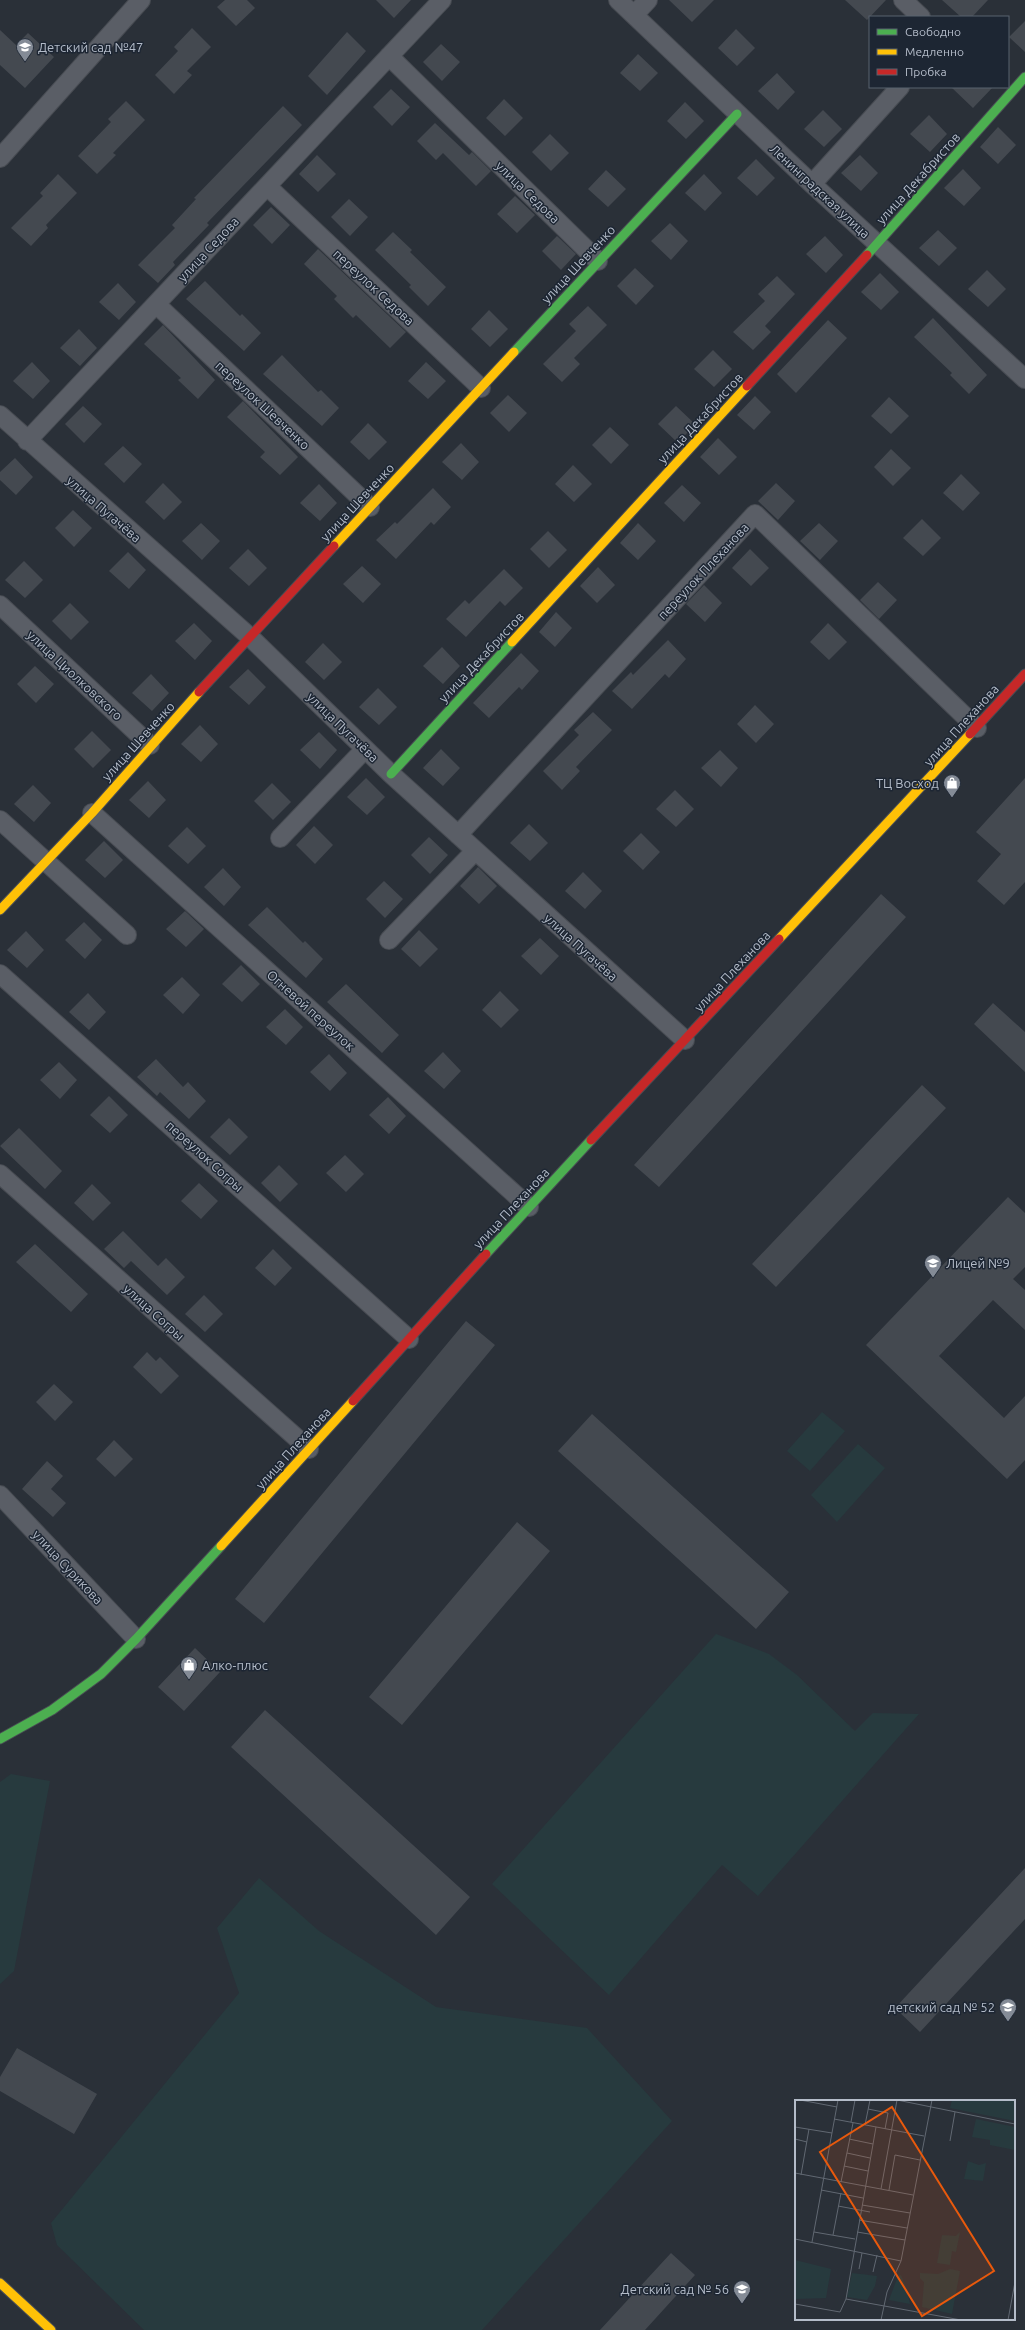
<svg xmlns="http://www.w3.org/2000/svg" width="1025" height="2330" font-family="Ubuntu,sans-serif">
<rect width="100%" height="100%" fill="#2a3038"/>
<path fill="#273a3e" d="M822 1412 845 1431 810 1471 787 1451Z
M858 1444 885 1468 837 1522 811 1495Z
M716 1634 769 1654 797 1675 855 1731 873 1713 919 1714 758 1896 722 1865 609 1995 492 1884Z
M11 1774 50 1781 14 1971 0 1984V1782Z
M259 1878 319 1931 436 2007 587 2028 672 2121 482 2330H144L57 2245 51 2223 239 1993 217 1928Z"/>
<path fill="#444950" d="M225 0H247L255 8 236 26 217 7Z
M376 0H411L394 18Z
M669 0H714L692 22Z
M845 0H886L867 20Z
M942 0H988L972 17H961Z
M1025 21V52L1009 37Z
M192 28 211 47 187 71 192 75 174 94 155 75 178 51 174 47Z
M736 29 755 48 737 66 718 48Z
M0 30 16 45 28 33 54 57 25 88 0 65Z
M347 32 366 51 327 95 308 76Z
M441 44 460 62 442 81 423 62Z
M638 54 658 73 640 91 620 73Z
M777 73 795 92 778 110 758 91Z
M951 87H993L973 108Z
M391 89 410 107 392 126 373 107Z
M504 99 523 118 505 136 486 118Z
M126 101 145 120 113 153 116 155 97 174 78 156 111 122 108 119Z
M685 102 704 121 686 139 667 121Z
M283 106 302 125 207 223 209 225 173 262 175 265 158 283 138 265 175 228 172 225 196 199 194 198Z
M823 110 842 129 824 147 804 129Z
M929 115 947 134 930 152 910 134Z
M435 123 469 155 472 152 491 171 476 186 443 153 436 160 417 141Z
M998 127 1016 145 998 164 980 147Z
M550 134 569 153 551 171 532 152Z
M317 155 336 174 318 192 299 174Z
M860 155 878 173 861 191 841 173Z
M756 159 775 178 757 196 737 178Z
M963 169 981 188 964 206 944 188Z
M606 170 626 189 608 207 588 189Z
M58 174 77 193 46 225 48 228 31 246 11 228 43 196 40 193Z
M704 174 722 193 705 211 685 193Z
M515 196 535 215 517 233 497 214Z
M349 199 368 217 350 236 331 217Z
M271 207 290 225 272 244 253 225Z
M670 223 688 241 671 260 651 241Z
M938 230 957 248 939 266 919 248Z
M393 232 412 250 410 252 446 287 428 306 409 287 411 285 375 250Z
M557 236 576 254 561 270 542 251Z
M825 236 843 255 826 273 806 254Z
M318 249 406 332 390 348 356 315 353 318 334 299 337 296 304 264Z
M635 268 654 286 636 305 617 286Z
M987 270 1006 289 988 307 968 289Z
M880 273 899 292 881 310 861 292Z
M777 276 795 294 765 326 771 332 753 350 733 332 765 301 758 294Z
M205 281 240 316 242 314 261 333 244 351 186 299Z
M118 283 136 302 119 320 99 302Z
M588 306 607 325 574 358 580 364 562 382 543 364 576 331 569 324Z
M489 310 508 329 490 347 471 329Z
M933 318 987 375 969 394 950 375 952 373 914 337Z
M828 320 847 338 796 393 777 374Z
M163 325 215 380 198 399 178 380 181 378 144 344Z
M79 329 97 348 80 366 60 348Z
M713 350 732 369 714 387 694 369Z
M282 355 318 392 321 390 339 408 322 426 263 374Z
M32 362 50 381 33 399 13 381Z
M426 362 446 381 428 399 408 381Z
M508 395 527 413 509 432 490 413Z
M755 396 771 412 754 430 737 415Z
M889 397 909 416 891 434 871 416Z
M243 401 298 457 280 475 260 457 265 452 227 417Z
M83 406 102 424 84 443 65 424Z
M676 406 695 424 678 443 658 424Z
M368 423 387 442 369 460 350 442Z
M610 427 629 445 611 464 592 445Z
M718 438 737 457 719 475 700 457Z
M461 443 479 462 462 480 442 462Z
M123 446 142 464 124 483 104 464Z
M891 449 911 468 893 486 874 467Z
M15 458 33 477 16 495 0 480V472Z
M573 465 592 484 574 502 555 484Z
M961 474 980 493 963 511 943 493Z
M163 483 182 502 164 520 145 502Z
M776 483 795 501 778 520 758 501Z
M319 484 337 503 320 521 300 503Z
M682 485 701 503 684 522 664 503Z
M433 488 451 507 434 525 431 522 396 559 376 540 395 522 397 524Z
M73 510 92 528 74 547 55 528Z
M922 519 941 538 923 556 903 538Z
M201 523 220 541 202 560 182 541Z
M638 523 656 541 638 560 620 543Z
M819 523 838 541 820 560 800 541Z
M548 531 567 550 549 568 530 549Z
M248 549 267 568 249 586 229 568Z
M750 549 769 568 751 586 732 568Z
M128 552 146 570 129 589 109 571Z
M24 561 43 580 25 598 5 580Z
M362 566 381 584 363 603 343 584Z
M598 567 615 585 597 603 580 586Z
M504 569 523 588 505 606 500 601 466 637 446 619 465 600 469 604Z
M878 582 897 600 879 619 860 600Z
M704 585 722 603 705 622 686 604Z
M70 603 89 622 71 640 52 621Z
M556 612 572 628 555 647 539 632Z
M194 623 212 641 195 660 175 641Z
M828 623 847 642 829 660 810 642Z
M668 640 686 659 669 678 665 674 632 709 612 691 631 672 633 675Z
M323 643 342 662 324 680 305 662Z
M442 647 460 666 443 684 423 666Z
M521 653 539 671 522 690 519 687 489 718 473 703Z
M35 666 54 684 36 703 17 684Z
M248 669 266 687 249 705 229 687Z
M151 674 169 693 152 711 132 693Z
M378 688 397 707 379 725 359 707Z
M755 705 774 724 756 743 737 724Z
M593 712 612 730 576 767 580 771 562 790 543 771 579 735 574 730Z
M200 725 218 744 201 762 181 744Z
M92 731 111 750 93 768 74 749Z
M319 732 337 750 320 769 300 750Z
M441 749 460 768 443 786 423 768Z
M720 750 738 768 721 787 701 768Z
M366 778 385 797 367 815 347 797Z
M1025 778V882L1004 905 977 881 1001 854 976 832Z
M148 781 166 800 149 818 129 800Z
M272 783 291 802 273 820 254 801Z
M33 785 51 803 34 822 14 804Z
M675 790 694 809 676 827 656 809Z
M529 824 548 843 530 861 510 843Z
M314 826 333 845 315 864 296 845Z
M187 827 206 846 188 864 168 846Z
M641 833 660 852 643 870 623 851Z
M429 837 448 855 430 874 411 855Z
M104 841 123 860 105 878 85 860Z
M478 867 497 886 479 904 460 886Z
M223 868 241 887 224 906 204 887Z
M583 872 602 891 585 909 565 891Z
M384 881 403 899 385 918 366 899Z
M881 894 906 917 659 1187 634 1165Z
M267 907 303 943 305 941 323 959 306 978 248 925Z
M185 911 204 929 186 947 166 929Z
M84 922 102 940 85 959 65 940Z
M419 930 438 949 420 967 401 949Z
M26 931 44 950 27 968 7 950Z
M540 938 559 956 541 975 521 956Z
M241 965 260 984 242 1002 222 984Z
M182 977 200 995 183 1014 163 995Z
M346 984 399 1035 382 1053 327 1002Z
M500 991 519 1010 501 1028 482 1010Z
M88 993 106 1012 89 1030 69 1012Z
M993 1003 1025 1032V1072L974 1024Z
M285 1009 303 1027 286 1045 266 1027Z
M443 1052 461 1071 444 1089 424 1071Z
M329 1054 347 1073 330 1091 310 1072Z
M156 1059 183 1087 188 1082 206 1101 189 1119 160 1092 157 1096 137 1077Z
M59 1062 77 1080 60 1099 40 1080Z
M922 1085 946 1108 776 1287 752 1264Z
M109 1096 128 1115 110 1133 90 1115Z
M388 1097 406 1116 389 1134 369 1115Z
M229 1118 248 1137 230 1155 210 1137Z
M19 1128 62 1171 45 1189 0 1146Z
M345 1155 364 1174 346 1192 326 1173Z
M279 1165 298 1184 280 1202 261 1183Z
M199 1183 218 1201 201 1219 181 1201Z
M92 1184 111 1203 93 1221 74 1203Z
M1008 1197 1025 1213V1267L1013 1279 1025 1290V1330L993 1300 939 1356 1004 1418 1025 1396V1460L1007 1479 866 1345Z
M123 1231 158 1266 166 1258 185 1277 167 1295 131 1261 124 1268 104 1249Z
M35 1244 88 1294 71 1312 16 1262Z
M273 1249 292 1268 275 1286 255 1268Z
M204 1295 223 1314 205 1332 185 1314Z
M466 1321 495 1345 264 1623 235 1599Z
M147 1352 156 1361 160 1357 179 1376 161 1394 133 1367Z
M54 1384 73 1402 55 1421 36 1402Z
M592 1414 789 1592 756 1629 558 1451Z
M114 1440 133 1459 115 1477 96 1459Z
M47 1461 63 1476 51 1489 66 1503 53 1517 22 1489Z
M517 1522 550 1551 402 1725 369 1697Z
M195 1648 220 1672 184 1711 158 1687Z
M265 1710 470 1897 436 1935 231 1747Z
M1025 1868V1919L920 2032 895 2008Z
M17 2048 97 2094 74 2134 0 2091V2077Z
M671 2253 695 2275 645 2330H600Z"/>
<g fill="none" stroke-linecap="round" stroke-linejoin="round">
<g stroke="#484c53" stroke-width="20">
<path id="street" d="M618 0 812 184 1025 379
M903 0 921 17
M634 15 648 0
M389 56 598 261
M0 158 141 0
M812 184 900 87
M267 186 481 388
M156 304 370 507
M0 415 250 637 391 774 685 1040
M27 441 442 0
M0 605 150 745
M92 813 529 1207
M0 820 127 935
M458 835 755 514 977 728
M280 838 365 749
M389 940 475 851
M0 974 409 1339
M0 1174 309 1449
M0 1495 136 1639"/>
</g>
<g stroke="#484c53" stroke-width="11">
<path id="fast" d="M867 255 1025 77
M514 352 737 114
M391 774 512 642
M486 1254 591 1140
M0 1739 52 1710 101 1674 136 1639 221 1546"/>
</g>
<g stroke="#484c53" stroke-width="11">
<path id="slow" d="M334 546 514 352
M512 642 747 386
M0 910 92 813 199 692
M779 939 970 734
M221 1546 353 1401
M0 2283 51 2330"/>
</g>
<g stroke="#484c53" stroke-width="11">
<path id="jam" d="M747 386 867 255
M199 692 334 546
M970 734 1025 674
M591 1140 779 939
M353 1401 486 1254"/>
</g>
<use href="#street" stroke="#5a5e66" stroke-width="18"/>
<use href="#fast" stroke="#4caf50" stroke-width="9"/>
<use href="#slow" stroke="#ffc107" stroke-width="9"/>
<use href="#jam" stroke="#c62828" stroke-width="9"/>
</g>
<defs>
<g id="school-pin" transform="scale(0.9)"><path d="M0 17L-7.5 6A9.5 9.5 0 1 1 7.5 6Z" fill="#848b96" stroke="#1d2633"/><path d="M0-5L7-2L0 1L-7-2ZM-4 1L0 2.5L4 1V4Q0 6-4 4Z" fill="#fff"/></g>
<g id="shop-pin" transform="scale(0.9)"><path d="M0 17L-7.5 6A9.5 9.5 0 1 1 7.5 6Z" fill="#848b96" stroke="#1d2633"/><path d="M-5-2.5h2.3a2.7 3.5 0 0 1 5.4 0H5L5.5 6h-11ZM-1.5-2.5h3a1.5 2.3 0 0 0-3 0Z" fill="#fff"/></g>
</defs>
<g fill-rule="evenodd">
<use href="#school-pin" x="25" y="47"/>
<use href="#shop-pin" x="952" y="783"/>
<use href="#school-pin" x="933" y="1263"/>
<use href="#shop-pin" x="189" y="1665"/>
<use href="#school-pin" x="1008" y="2007"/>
<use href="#school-pin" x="742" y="2289"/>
</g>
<g text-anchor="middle" stroke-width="3" stroke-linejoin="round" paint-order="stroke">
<g font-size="13" fill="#b4bcc9" stroke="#1d2633" text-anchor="start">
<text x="38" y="52">Детский сад №47</text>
<text x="939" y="788" text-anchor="end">ТЦ Восход</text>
<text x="946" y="1268">Лицей №9</text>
<text x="202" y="1670">Алко-плюс</text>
<text x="995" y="2012" text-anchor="end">детский сад № 52</text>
<text x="729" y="2294" text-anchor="end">Детский сад № 56</text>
</g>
<g font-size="13" fill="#b4bcc9" stroke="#1d2633">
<text transform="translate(918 178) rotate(-48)" y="5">улица Декабристов</text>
<text transform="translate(820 191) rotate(43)" y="5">Ленинградская улица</text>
<text transform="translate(528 192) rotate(44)" y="5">улица Седова</text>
<text transform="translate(208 249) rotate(-47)" y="5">улица Седова</text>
<text transform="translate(578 264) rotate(-47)" y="5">улица Шевченко</text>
<text transform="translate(374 287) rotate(43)" y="5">переулок Седова</text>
<text transform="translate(263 405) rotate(43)" y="5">переулок Шевченко</text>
<text transform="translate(700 418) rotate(-47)" y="5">улица Декабристов</text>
<text transform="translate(357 502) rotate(-47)" y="5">улица Шевченко</text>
<text transform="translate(104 509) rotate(41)" y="5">улица Пугачёва</text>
<text transform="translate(703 571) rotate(-47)" y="5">переулок Плеханова</text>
<text transform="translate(481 657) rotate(-47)" y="5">улица Декабристов</text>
<text transform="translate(75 675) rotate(43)" y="5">улица Циолковского</text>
<text transform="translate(961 725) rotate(-48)" y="5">улица Плеханова</text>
<text transform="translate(343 727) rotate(44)" y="5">улица Пугачёва</text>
<text transform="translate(138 741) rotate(-48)" y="5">улица Шевченко</text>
<text transform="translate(581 947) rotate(42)" y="5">улица Пугачёва</text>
<text transform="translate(732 971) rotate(-47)" y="5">улица Плеханова</text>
<text transform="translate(311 1010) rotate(42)" y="5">Огневой переулок</text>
<text transform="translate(205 1156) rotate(42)" y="5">переулок Согры</text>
<text transform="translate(511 1208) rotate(-47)" y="5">улица Плеханова</text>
<text transform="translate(154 1312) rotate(42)" y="5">улица Согры</text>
<text transform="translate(293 1448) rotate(-48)" y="5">улица Плеханова</text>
<text transform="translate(68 1567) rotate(47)" y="5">улица Сурикова</text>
</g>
</g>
<g transform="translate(795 2100)">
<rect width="220" height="220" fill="#2a3038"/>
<path d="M157 0H220V21L155 8ZM181 19 220 27V50L195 45V40L177 37ZM173 61 184 65 191 63 188 81 169 79ZM165 132 161 152 157 151 155 165 142 163 147 135 161 136ZM0 160 36 169 31 198 0 199ZM155 169 165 171 157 214 127 207 129 182 125 178V173L143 174ZM57 173 82 176 80 186 72 200 52 197ZM106 175 112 190 115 204 94 200 103 176Z" fill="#273a3e"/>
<path fill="none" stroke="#616872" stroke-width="1" d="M5 0 42 7M102 0 220 24M73 9 93 13 90 29M39 19 129 36M56 22 60 0M70 25 75 0M0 27 37 33M0 39 12 42M54 39 78 44M155 41 160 12M52 53 75 58M49 66 73 71M0 73 118 95M6 75 14 29M46 82 58 23M86 89 102 0M26 90 68 98M94 90 100 55 125 60M67 105 115 113M43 106 75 112M64 120 112 128M19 132 60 139M62 132 110 140M38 135 46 93M0 139 106 161M17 142 43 0M64 169 67 153M78 172 82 155M51 199 166 220M0 204 45 212 51 199 81 27M86 220 92 192 106 161 137 0M213 220 220 182"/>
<path fill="#e8590c" fill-opacity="0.15" stroke="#e8590c" stroke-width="2" d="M97 7 199 171 127 216 25 52Z"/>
<rect width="220" height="220" fill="none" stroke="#b4bcc9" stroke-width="2"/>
</g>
<rect x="869" y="16" width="140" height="72" fill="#1d2633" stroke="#59626f"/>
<rect x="877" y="29" width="20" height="6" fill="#4caf50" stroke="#59626f"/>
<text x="905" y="36" font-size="12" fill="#b4bcc9">Свободно</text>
<rect x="877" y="49" width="20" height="6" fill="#ffc107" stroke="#59626f"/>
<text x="905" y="56" font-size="12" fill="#b4bcc9">Медленно</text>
<rect x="877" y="69" width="20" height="6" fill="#c62828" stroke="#59626f"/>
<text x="905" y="76" font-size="12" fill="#b4bcc9">Пробка</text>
</svg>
